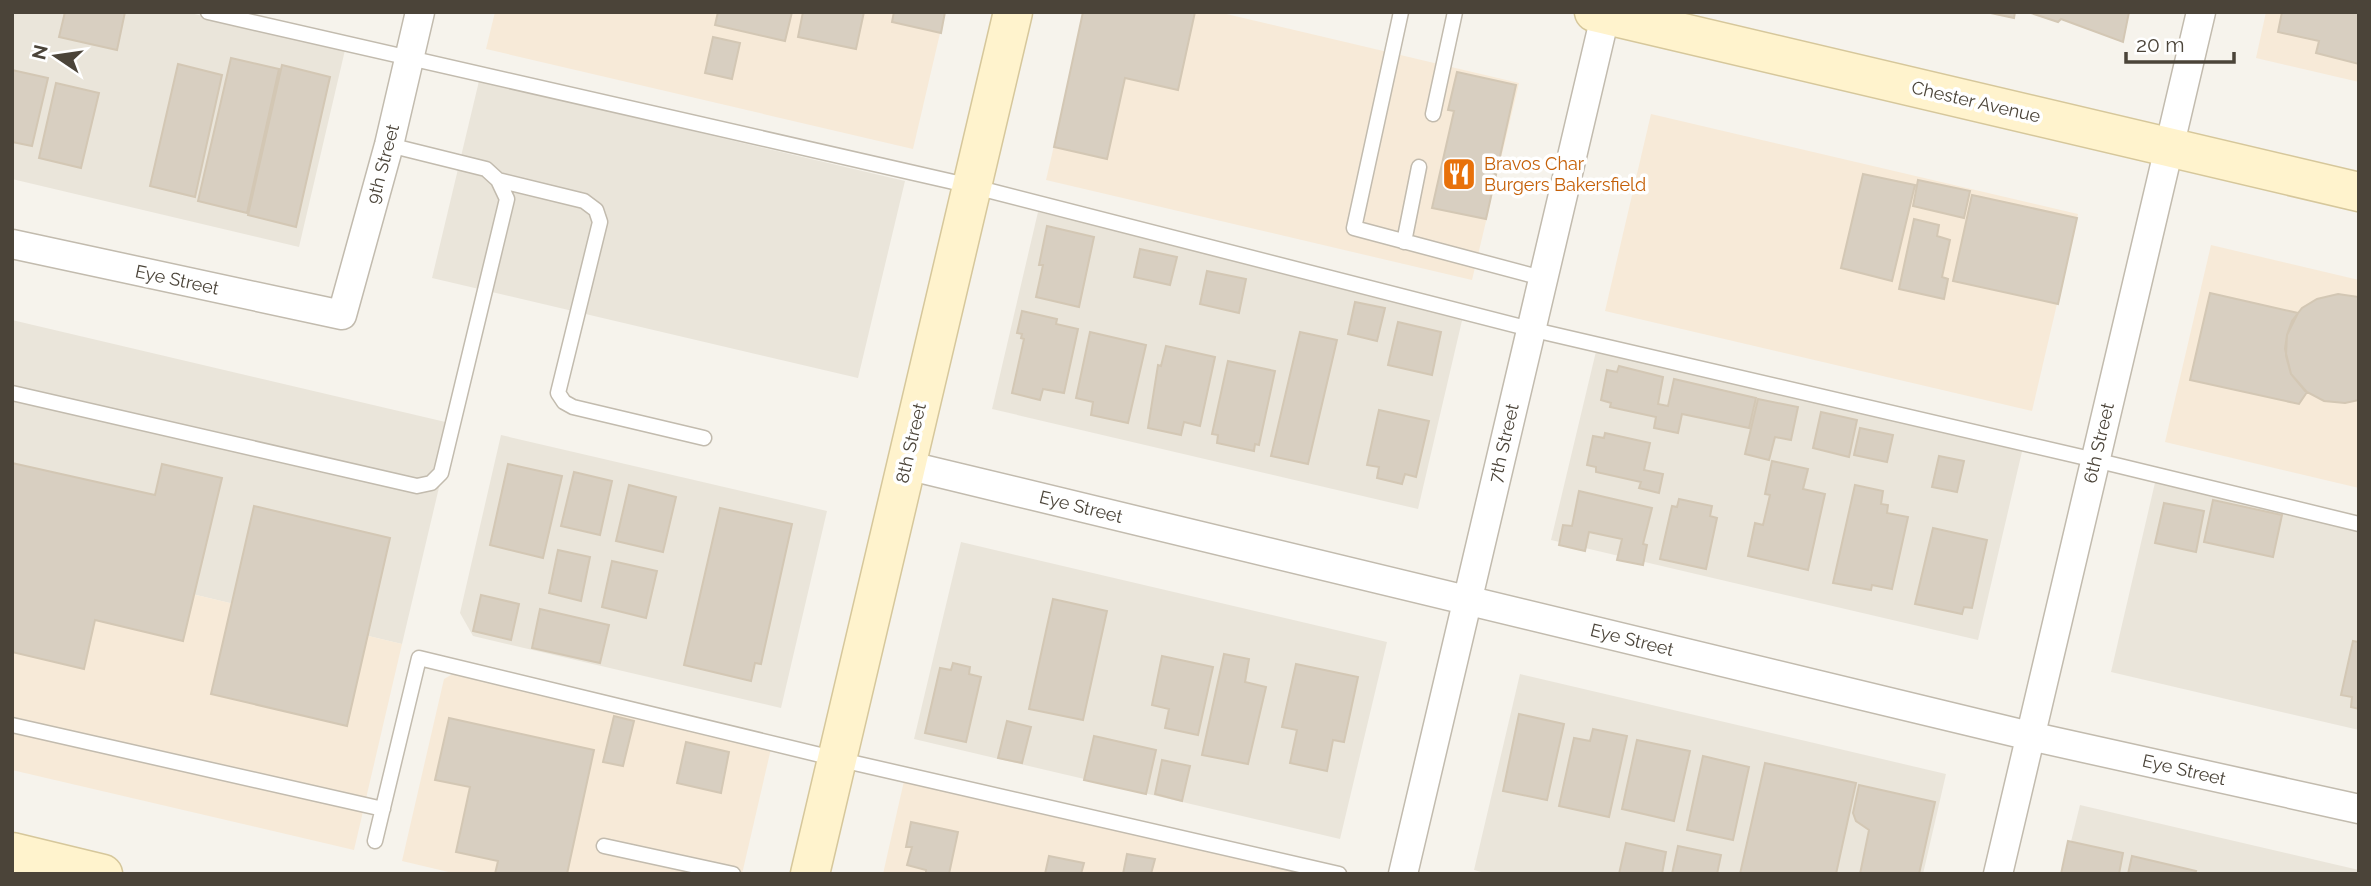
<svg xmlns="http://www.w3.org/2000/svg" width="2371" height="886" font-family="Raleway,sans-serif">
<rect width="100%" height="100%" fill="#f6f3ec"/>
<path fill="#eae5da" d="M12 12H186L345 50 299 247 12 179Z
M479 81 905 181 858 378 432 278Z
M1038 212 1464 312 1418 509 992 409Z
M12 320 454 424 402 644 12 551Z
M1598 343 2024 443 1978 640 1551 540Z
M501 435 827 511 781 708 473 636 460 613Z
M2157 474 2359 522V730L2111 672Z
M961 542 1387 642 1340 839 914 739Z
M1520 674 1946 774 1923 874H1489L1474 870Z
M2080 805 2359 870V874H2063Z"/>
<path fill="#f7ead8" d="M495 12H945L913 149 486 49Z
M1085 12H1218L1519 83 1472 280 1046 180Z
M2266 12H2359V82L2256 58Z
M1651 114 2078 214 2032 411 1605 311Z
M2211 245 2359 280V488L2165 442Z
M12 551 402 644 354 850 12 770Z
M463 668 773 740 742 874H457L402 861 444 679Z
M906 772 1332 874H883Z"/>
<path fill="#d8cfc1" stroke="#d3c7b4" stroke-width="2" d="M65 12H125L117 50 59 37Z
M718 12H792L785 41 715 25Z
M803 12H864L856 49 798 37Z
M894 12H945L941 33 892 22Z
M1083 12H1195L1178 90 1125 78 1107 159 1054 147Z
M1986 12H2015L2014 18Z
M2129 12 2123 42 2061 19 2058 22 2028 12Z
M2282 12H2359V64L2316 53 2319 41 2278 32Z
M713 37 740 43 732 79 705 73Z
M231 58 279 69 247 213 198 201Z
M178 64 222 75 195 197 150 186Z
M282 65 330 77 296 227 248 215Z
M12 70 48 78 32 146 12 142Z
M1457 72 1516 85 1486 219 1432 208 1454 111 1448 110Z
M56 83 99 93 81 168 39 158Z
M1863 174 1915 185 1892 281 1841 268Z
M1918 180 1970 191 1964 218 1913 206Z
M1972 195 2077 218 2058 304 1953 281Z
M1914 219 1939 225 1937 236 1950 240 1942 277 1948 279 1944 299 1899 289Z
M1047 226 1094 237 1079 307 1036 297 1043 265H1039Z
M1140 249 1177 257 1170 285 1134 277Z
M1207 271 1246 279 1239 313 1200 304Z
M2210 293 2298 313 2287 335 2285 349 2291 374 2307 392 2299 404 2190 380Z
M2338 294 2359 297V400L2345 403 2324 401 2305 391 2291 374 2286 356 2287 335 2292 321 2302 308 2317 299Z
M1355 302 1385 308 1377 341 1348 334Z
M1022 311 1057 319 1056 324 1078 329 1064 393 1043 389 1040 400 1012 393 1024 339 1021 338 1022 334 1017 333Z
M1398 322 1441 332 1432 375 1388 365Z
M1090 332 1146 345 1128 423 1091 415 1093 402 1076 398Z
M1300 332 1337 340 1308 464 1271 456Z
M1166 346 1215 357 1200 426 1184 422 1181 435 1148 428 1158 365 1161 366Z
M1228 361 1275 371 1259 445 1255 444 1254 451 1217 443 1218 435 1212 434Z
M1619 366 1663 377 1658 404 1668 406 1674 379 1756 398 1749 428 1682 414 1678 433 1654 428 1656 417 1610 407 1611 403 1601 400 1607 370 1617 372Z
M1758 399 1798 407 1791 440 1775 437 1769 460 1745 454Z
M1379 410 1429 421 1416 477 1405 474 1402 484 1377 478 1379 467 1367 465Z
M1821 412 1857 420 1849 457 1813 448Z
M1860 428 1893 435 1887 462 1854 455Z
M1605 433 1650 443 1644 470 1663 474 1659 493 1639 488 1641 482 1596 472V467L1587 465 1593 436 1604 438Z
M1939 456 1964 461 1957 492 1932 487Z
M1772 461 1808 469 1803 489 1825 494 1808 570 1748 556 1755 523 1763 525 1770 495 1765 494Z
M12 463 155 495 162 464 222 478 183 641 95 620 84 669 12 652Z
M508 464 562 476 543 558 490 545Z
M574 472 612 481 600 535 561 526Z
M629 485 676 497 663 552 616 541Z
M1855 485 1883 491 1881 504 1888 505 1887 513 1908 517 1892 589 1872 585 1871 590 1833 583Z
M1579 491 1652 508 1643 544 1647 545 1643 565 1617 560 1622 539 1589 532 1585 551 1559 545 1563 525 1572 526Z
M1679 499 1712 506 1710 516 1717 518 1706 569 1660 559 1672 506 1677 507Z
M2213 500 2282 515 2273 557 2204 542Z
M2164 503 2204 511 2196 552 2155 543Z
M254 506 390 538 347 726 211 694Z
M720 508 792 524 761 664 755 663 751 681 684 665Z
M1933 528 1987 540 1972 608 1964 607 1962 614 1915 604Z
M558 550 590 557 581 601 549 593Z
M612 561 657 571 646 618 602 607Z
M481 595 519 604 511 640 473 631Z
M1053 599 1107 611 1083 720 1029 709Z
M540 609 609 625 600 663 532 648Z
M2353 641 2359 642V709L2351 707 2352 697 2341 695Z
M1224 654 1249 659 1245 682 1266 687 1248 764 1202 755Z
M1162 656 1213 667 1198 735 1165 728 1169 709 1152 705Z
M953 663 970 667 969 674 981 677 966 742 925 733 940 668 951 670Z
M1296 664 1358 677 1344 742 1333 740 1327 771 1290 763 1297 730 1282 727Z
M1519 714 1564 724 1547 800 1503 791Z
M614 716 634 721 623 766 603 762Z
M449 718 594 750 567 874H495L498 861 456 852 470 787 435 780Z
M1007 721 1031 727 1022 763 998 758Z
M1593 729 1627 736 1609 817 1559 806 1574 738 1590 741Z
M1094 736 1156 750 1146 794 1084 780Z
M1637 740 1690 751 1674 821 1622 809Z
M686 742 729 752 721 793 677 783Z
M1703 756 1749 767 1733 840 1687 830Z
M1162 760 1190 766 1182 801 1155 794Z
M1765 763 1856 783 1836 874H1740Z
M1859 785 1935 802 1919 874H1860L1869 830 1856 821 1853 813Z
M911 822 958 832 949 874H926V870L907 865 912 847H906Z
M2068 841 2123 853 2119 874H2061Z
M1626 843 1666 852 1662 874H1619Z
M1678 846 1721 855 1717 874H1672Z
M1127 854 1155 859 1151 874H1123Z
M1049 856 1084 863 1081 874H1045Z
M2132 856 2196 871 2195 874H2128Z"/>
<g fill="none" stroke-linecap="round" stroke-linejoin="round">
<g stroke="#c2bbae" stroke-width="17">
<path id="lane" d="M208 12 971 186 1530 329 2095 460 2359 524
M1401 12 1354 228 1542 278
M1433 114 1455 12
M498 180 584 201 596 210 600 222 558 393 564 402 573 407 704 438
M1404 242 1419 167
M12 393 417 486 431 483 441 473 507 199 498 180 486 169 389 145
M12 725 383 809
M375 841 419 658 837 759 1339 874
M604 846 733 874"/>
</g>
<g stroke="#c2bbae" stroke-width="31">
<path id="street" d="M12 244 342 315 389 145 420 12
M906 465 2030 736 2359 809
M1403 874 1606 12
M1998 874 2201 12"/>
</g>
<g stroke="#d6c79b" stroke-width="41">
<path id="secondary" d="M1594 12 2359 192
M12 852 103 874
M810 874 1013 12"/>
</g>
<use href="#lane" stroke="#fff" stroke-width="14"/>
<use href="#street" stroke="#fff" stroke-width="28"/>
<use href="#secondary" stroke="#fff3cd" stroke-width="38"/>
</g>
<defs>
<g id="restaurant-square" transform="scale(1.75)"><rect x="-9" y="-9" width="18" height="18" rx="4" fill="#e8710a" stroke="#fff"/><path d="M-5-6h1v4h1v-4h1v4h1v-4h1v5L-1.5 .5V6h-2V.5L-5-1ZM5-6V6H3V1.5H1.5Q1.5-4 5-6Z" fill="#fff"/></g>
</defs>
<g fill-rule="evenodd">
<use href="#restaurant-square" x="1459" y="174"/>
</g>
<g text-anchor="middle" stroke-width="7" stroke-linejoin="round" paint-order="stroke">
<g font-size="18" fill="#4b4439" stroke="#fff">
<text transform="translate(1976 102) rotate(13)" y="6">Chester Avenue</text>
<text transform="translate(383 164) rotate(-75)" y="6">9th Street</text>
<text transform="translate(177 280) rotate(12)" y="6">Eye Street</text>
<text transform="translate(911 443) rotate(-77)" y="6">8th Street</text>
<text transform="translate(1504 443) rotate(-77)" y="6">7th Street</text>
<text transform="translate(2099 443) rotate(-77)" y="6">6th Street</text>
<text transform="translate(1081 507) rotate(14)" y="6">Eye Street</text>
<text transform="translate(1632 640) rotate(14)" y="6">Eye Street</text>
<text transform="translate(2184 770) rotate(13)" y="6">Eye Street</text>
</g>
<g font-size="18" fill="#c56008" stroke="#fff" text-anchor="start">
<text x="1484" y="170">Bravos Char<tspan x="1484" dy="21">Burgers Bakersfield</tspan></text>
</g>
</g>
<rect width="2371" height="886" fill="none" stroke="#4b4439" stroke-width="28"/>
<g transform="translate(56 56) rotate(283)" stroke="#ffffff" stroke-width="5" paint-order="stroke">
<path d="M0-5L12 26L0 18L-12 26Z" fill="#4b4439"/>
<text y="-10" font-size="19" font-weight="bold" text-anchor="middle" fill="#4b4439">N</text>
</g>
<path d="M2126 52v10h108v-10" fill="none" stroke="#4b4439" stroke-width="3.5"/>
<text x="2136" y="52" font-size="21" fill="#4b4439" stroke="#ffffff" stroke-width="5" paint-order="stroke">20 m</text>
</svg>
